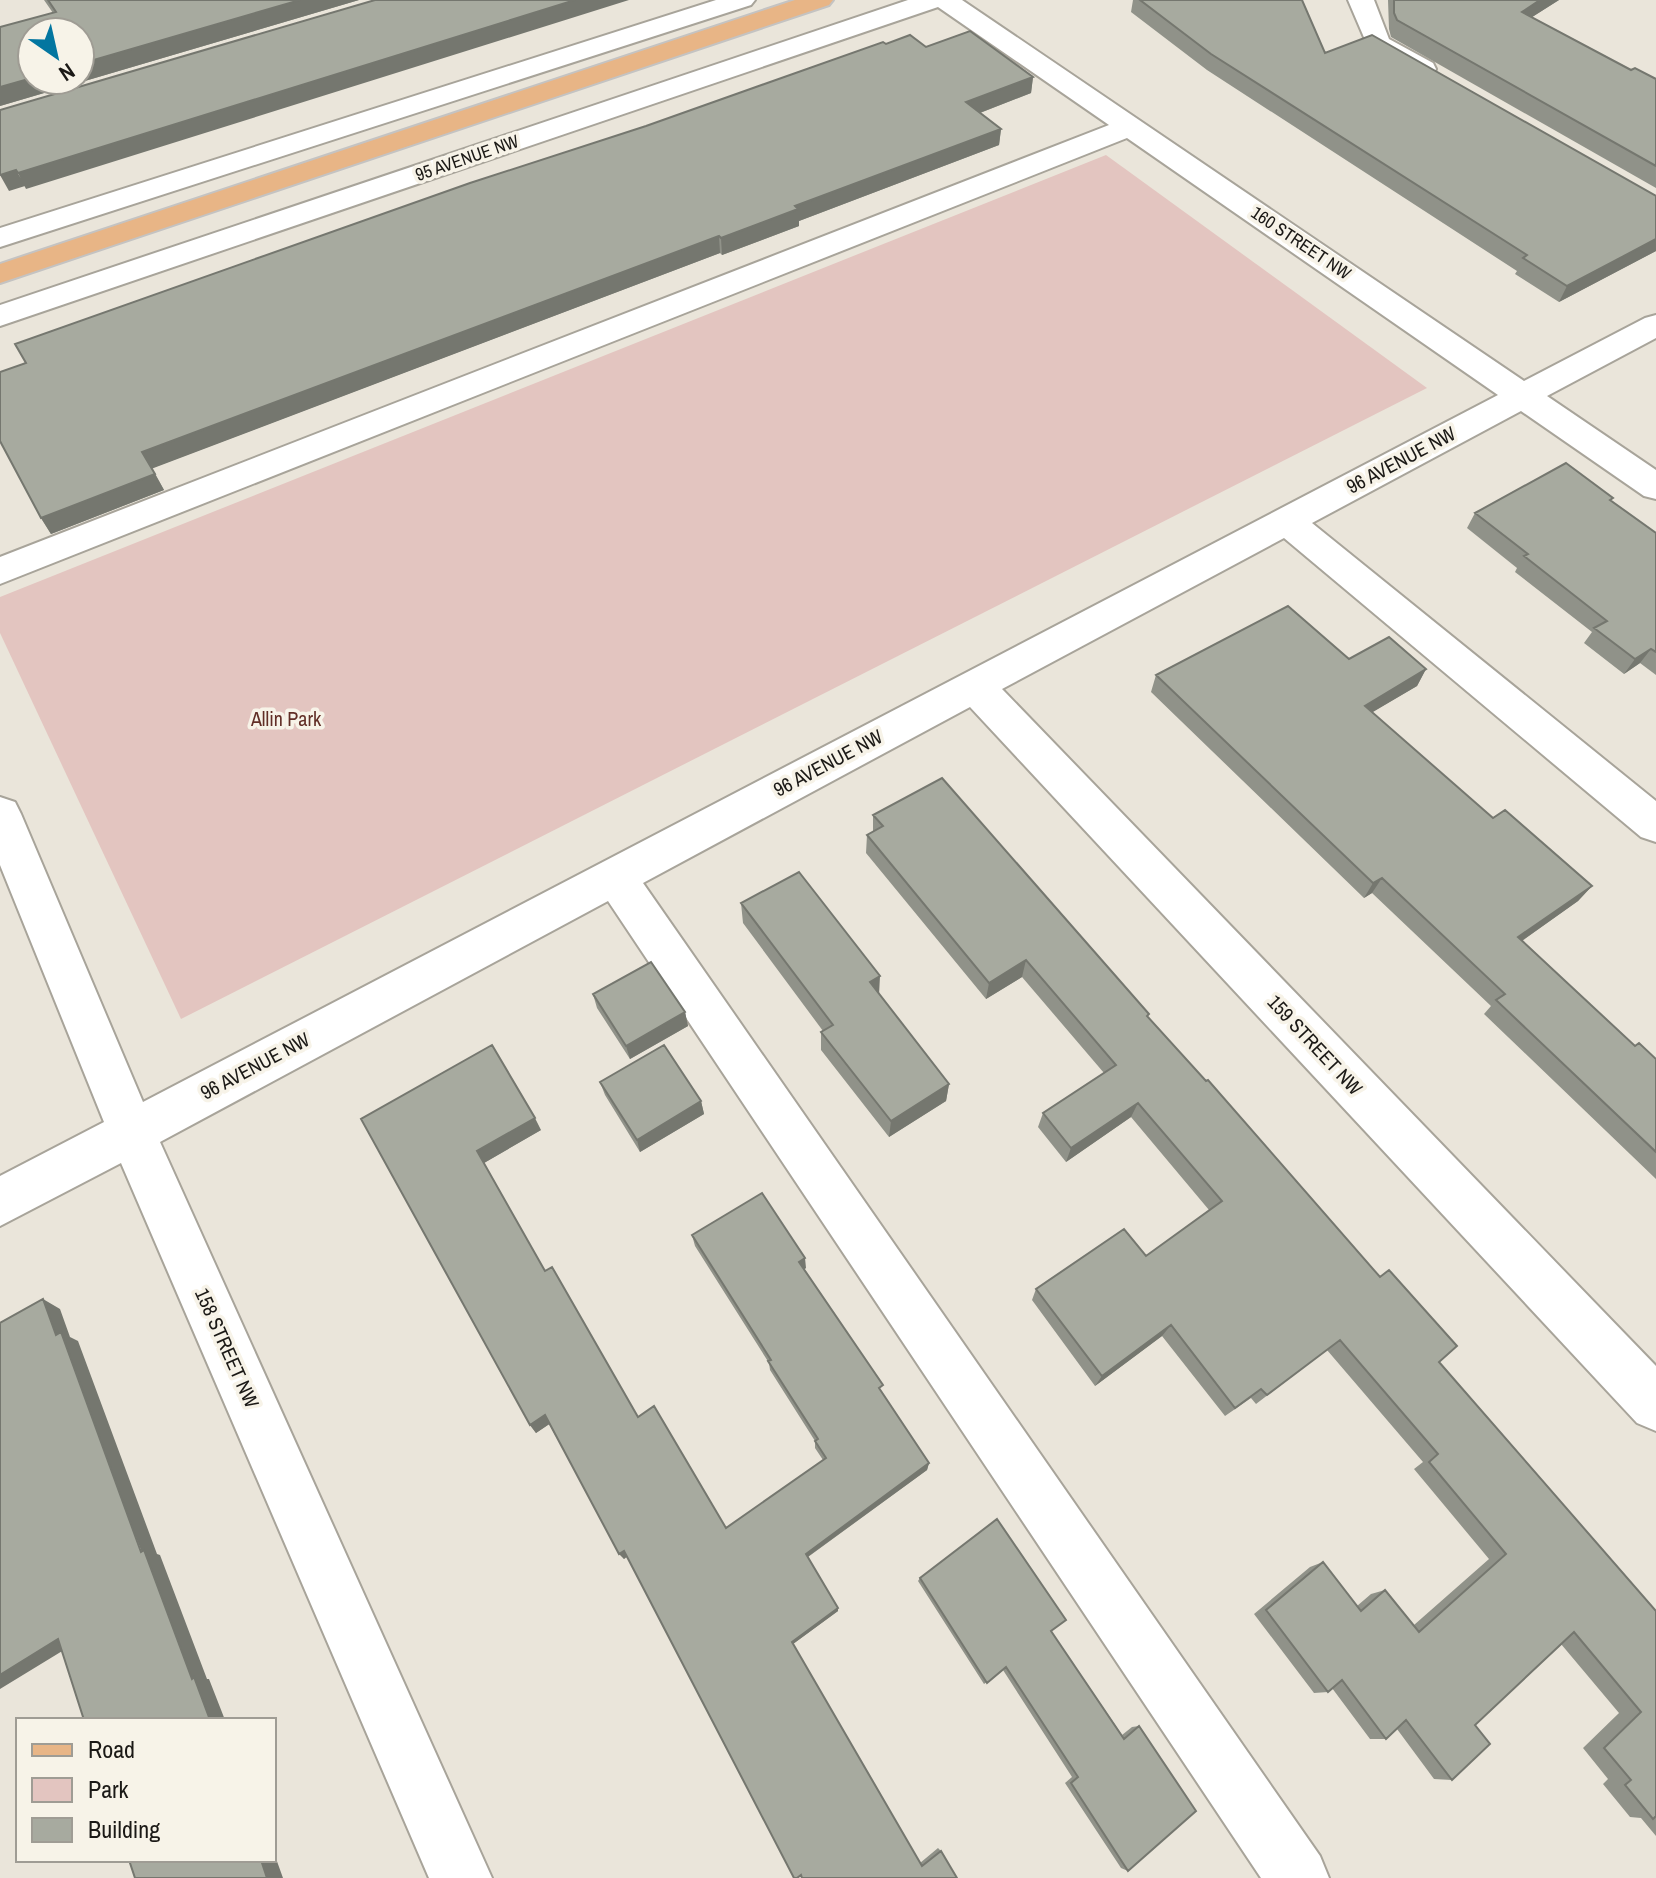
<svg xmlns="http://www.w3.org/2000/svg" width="1656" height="1878" font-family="'Archivo Narrow',sans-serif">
<rect width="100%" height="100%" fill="#eae5da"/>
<path fill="#e3c5c0" d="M1106 155 1427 388 181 1019 0 633V597Z"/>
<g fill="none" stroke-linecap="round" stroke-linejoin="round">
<g stroke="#a8a49a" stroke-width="4">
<path id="minor" d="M716 0H755L751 5 0 247V228Z
M908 0H962L1524 381 1645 318 1656 315V338L1547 396 1656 470V499L1644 496 1521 411 1312 523 1656 801V842L1641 837 1284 538 1002 689 1656 1366V1431L1637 1423 970 707 643 883 1320 1856 1329 1878H1261L608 901 160 1142 492 1878H429L121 1163 0 1226V1176L104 1122 0 865V797L15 802 21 814 143 1102 1498 395 1127 138 0 584V557L1109 125 938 7 0 326V305Z
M1348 0H1374L1389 39 1433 63 1436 69 1433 75H1413L1369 49Z"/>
</g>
<g stroke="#c4c3c2" stroke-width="4">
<path id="major" d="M795 0H833L829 5 0 283V264Z"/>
</g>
<use href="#minor" fill="#fff" fill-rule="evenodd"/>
<use href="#major" fill="#e8b586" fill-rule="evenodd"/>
</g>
<path fill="#909289" d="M44 0H359L0 106V27L53 13Z
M1133 0H1302L1325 53 1656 196V251L1559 302 1515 274 1517 271 1207 70 1131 12Z
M1388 0H1559L1532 17 1631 70 1656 79V188L1391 37 1389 29Z
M886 44 926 47 1033 77 1031 93 980 113 1001 129 999 145 799 221V226L722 255 720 253 152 468 164 490 51 534 41 518 646 126Z
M1611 501 1656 533V675L1640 663 1624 674 1584 643 1592 632 1515 572 1517 568 1467 528 1475 513Z
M1349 659 1426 669 1417 686 1372 712 1493 818 1592 886 1578 901 1522 941 1635 1046 1656 1059V1179L1484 1014 1491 1006 1372 893 1364 898 1151 692 1156 675Z
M873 815 1148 1017 1439 1362 1656 1611V1836L1641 1818 1630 1817 1603 1784 1608 1779 1583 1748 1619 1713 1561 1644 1475 1725 1452 1780 1434 1779 1397 1729 1386 1739H1370L1332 1688 1328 1692 1314 1693 1254 1614 1310 1567 1323 1562 1357 1606 1371 1594 1385 1590 1414 1625 1489 1559 1414 1469 1423 1462 1327 1350 1256 1404 1251 1398 1225 1416 1162 1336 1095 1386 1032 1300 1036 1289 1146 1256 1209 1210 1131 1117 1066 1162 1038 1127 1043 1113 1104 1073 1022 977 986 999 866 853 867 835 873 832Z
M741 903 879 994 949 1084 946 1101 889 1137 821 1050V1032L823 1031 743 923Z
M593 994 685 1012 688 1026 630 1059 597 1008Z
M600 1082 701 1101 704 1114 640 1152 605 1095Z
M361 1119 541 1130 484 1163 545 1271 638 1417 726 1528 823 1460 815 1448V1441L770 1370 769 1363 695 1246 692 1235 806 1268 804 1269 882 1392 929 1463 927 1470 808 1557 838 1608V1611L793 1644 920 1863 938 1848 941 1851 957 1878H802L627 1557 624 1559 549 1424 536 1433 530 1425Z
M920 1578 1051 1631 1122 1735 1132 1727 1139 1726 1128 1871 1121 1868 1065 1783 1072 1777 1003 1670 984 1684 918 1581Z"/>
<path fill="#75776f" d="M300 0H359L0 106V87L32 78V80H80V64Z
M575 0H629L26 189 18 173Z
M1540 0H1559L1515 28 1522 12Z
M1033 77 1031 93 964 119 966 102Z
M1001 129 999 145 799 221V226L722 255 721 238 795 206Z
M16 170 25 186 9 191 0 175Z
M719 236 720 253 151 469 142 452Z
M1656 239V251L1559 302 1567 286Z
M155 474 164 490 51 534 41 518Z
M1651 649 1640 663 1624 674 1635 659Z
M1426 669 1417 686 1356 722 1365 706Z
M1382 878 1372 893 1364 898 1373 883Z
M1592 886 1578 901 1506 952 1518 937Z
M1026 960 1022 977 986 999 989 983Z
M880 976 879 995 870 982Z
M685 1012 688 1026 630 1059 626 1046Z
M949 1084 946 1101 889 1137 891 1121Z
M701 1101 704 1114 640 1152 637 1140Z
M1138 1103 1131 1117 1066 1162 1071 1148Z
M535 1118 541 1130 484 1163 477 1151Z
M805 1258 806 1268 800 1272 799 1262Z
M43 1299 60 1309 70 1337 78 1341 157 1554 160 1555 207 1679H209L225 1720H210L192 1679 56 1335Z
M1171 1325 1162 1336 1095 1386 1102 1376Z
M545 1415 551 1423 536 1433 530 1425Z
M929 1463 927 1470 806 1558V1554Z
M624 1551 628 1555 624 1559 619 1554Z
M838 1608V1611L793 1644 792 1642Z
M58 1639 77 1642 0 1689V1675Z
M274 1853 283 1878H267L261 1860H274Z"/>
<path fill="#a7aa9f" stroke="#75776f" stroke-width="2" d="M48 0H300L80 64V32H32V78L0 87V27L56 12Z
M375 0H575L18 173 16 170 0 175V110Z
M1140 0H1302L1325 53 1372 35 1656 196V239L1567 286 1523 258 1527 255 1211 54Z
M1394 0H1540L1522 12 1631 70 1635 68 1656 79V166L1397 20 1394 13Z
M970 31 1033 77 966 102 1001 129 795 206 798 209 721 238 719 236 142 452 155 474 41 518 0 441V372L26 363 15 344 470 183 646 126 883 42 886 44 910 35 926 47Z
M1566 463 1613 498 1610 500 1656 533V652L1651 649 1635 659 1594 628 1607 621 1524 556 1528 554 1475 513Z
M1288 606 1349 659 1389 637 1426 669 1365 706 1493 818 1505 810 1592 886 1518 937 1635 1046 1639 1043 1656 1059V1152L1496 1000 1505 994 1382 878 1373 883 1156 675Z
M942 778 1149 1014 1147 1016 1206 1081 1208 1080 1380 1277 1389 1270 1457 1346 1439 1362 1656 1611V1816L1653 1819 1625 1785 1631 1780 1604 1748 1641 1712 1574 1632 1475 1725 1490 1744 1452 1780 1406 1720 1386 1739 1342 1680 1328 1692 1266 1610 1323 1562 1361 1611 1385 1590 1419 1632 1506 1554 1429 1462 1438 1454 1340 1340 1267 1395 1261 1389 1235 1408 1171 1325 1102 1376 1036 1289 1124 1229 1146 1256 1222 1201 1138 1103 1071 1148 1043 1113 1116 1065 1026 960 989 983 867 835 883 826 873 815Z
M799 872 880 976 870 982 949 1084 891 1121 821 1032 833 1025 741 903Z
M651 962 685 1012 626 1046 593 994Z
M492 1045 535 1118 477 1151 545 1271 552 1267 638 1417 654 1406 726 1528 826 1458 815 1441 818 1439 768 1361 771 1360 692 1235 762 1193 805 1258 799 1262 883 1385 879 1388 929 1463 806 1554 838 1608 792 1642 922 1866 941 1851 957 1878H802L801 1875 797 1878H794L624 1551 619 1554 545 1415 530 1425 361 1119Z
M664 1045 701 1101 637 1140 600 1082Z
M43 1299 56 1335 61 1332 141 1552 144 1550 192 1679 194 1677 210 1720H84L58 1639 0 1675V1323Z
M997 1519 1066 1620 1051 1631 1124 1739 1139 1726 1196 1811 1128 1871 1071 1783 1078 1777 1006 1667 987 1683 920 1578Z
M129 1860H261L267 1878H135Z"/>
<g text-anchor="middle" stroke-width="7" stroke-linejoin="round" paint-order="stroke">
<g font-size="18" fill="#1b1916" stroke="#f7f3e8">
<text transform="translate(467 158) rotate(-19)" y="6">95 AVENUE NW</text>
<text transform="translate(1301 243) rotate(34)" y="6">160 STREET NW</text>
</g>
<g font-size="20" fill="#1b1916" stroke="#f7f3e8">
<text transform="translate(1401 460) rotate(-28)" y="7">96 AVENUE NW</text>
<text transform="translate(828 763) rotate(-28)" y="7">96 AVENUE NW</text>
<text transform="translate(1315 1045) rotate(47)" y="7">159 STREET NW</text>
<text transform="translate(255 1066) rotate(-28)" y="7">96 AVENUE NW</text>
<text transform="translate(227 1348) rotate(66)" y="7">158 STREET NW</text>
</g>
<g font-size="20" fill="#612e26" stroke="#f7f3e8">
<text x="286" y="726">Allin Park</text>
</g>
</g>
<rect x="16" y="1718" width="260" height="144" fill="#f7f3e8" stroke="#9f9c94" stroke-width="2"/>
<rect x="32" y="1744" width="40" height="12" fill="#e8b586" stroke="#9f9c94" stroke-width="2"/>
<text x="88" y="1758" font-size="24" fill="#1b1916">Road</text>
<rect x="32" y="1778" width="40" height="24" fill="#e3c5c0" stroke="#9f9c94" stroke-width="2"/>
<text x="88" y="1798" font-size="24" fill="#1b1916">Park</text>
<rect x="32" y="1818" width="40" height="24" fill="#a7aa9f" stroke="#9f9c94" stroke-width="2"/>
<text x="88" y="1838" font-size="24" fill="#1b1916">Building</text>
<g transform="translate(56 56) rotate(146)"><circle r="38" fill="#f7f3e8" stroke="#9f9c94" stroke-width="2"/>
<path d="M0-6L14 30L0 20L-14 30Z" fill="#0376a0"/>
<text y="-12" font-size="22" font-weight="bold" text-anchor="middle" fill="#1b1916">N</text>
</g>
</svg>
